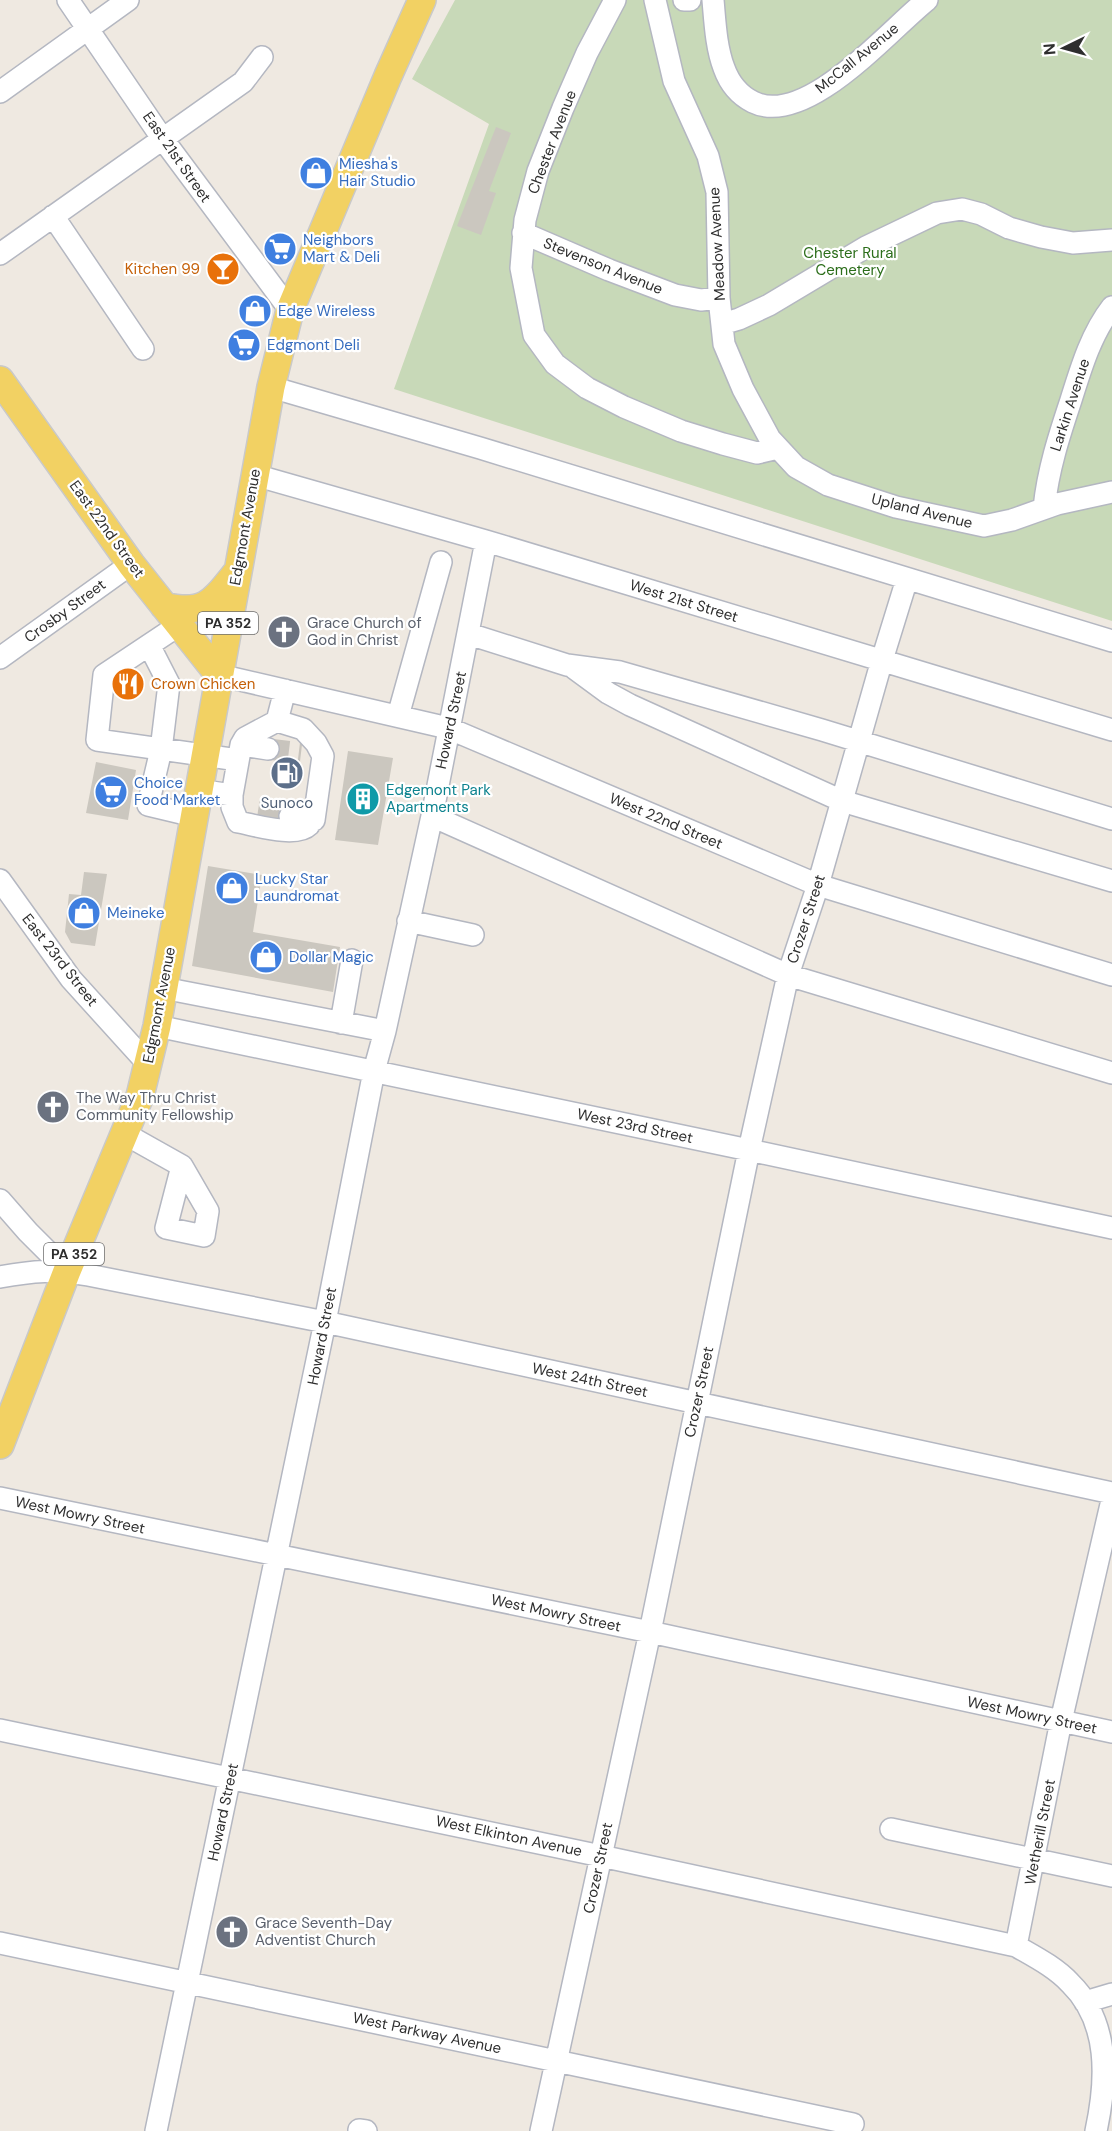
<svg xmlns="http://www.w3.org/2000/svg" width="1112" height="2131" font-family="'DM Sans',sans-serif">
<rect width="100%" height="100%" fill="#efe9e1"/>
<path fill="#c8d9b8" d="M455 0H1112V621L394 389 489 124 412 79Z"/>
<path fill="#cbc7bf" d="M496 127 511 133 489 191 496 193 481 235 457 226Z
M348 751 393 758 378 845 335 840Z
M96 762 136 770 128 820 86 813Z
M208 866 262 875 253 932 340 947 333 992 192 966Z
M84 872 107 874 95 946 71 943 65 932 69 894 81 895Z"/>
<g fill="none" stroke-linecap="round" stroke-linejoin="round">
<path stroke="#c8c4bd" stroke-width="21" stroke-dasharray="21 10" stroke-linecap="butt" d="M268 749 301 753
M258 811 290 816"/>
<g stroke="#b4b7c1" stroke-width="24">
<path id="minor" d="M68 0 162 138 290 310
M615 0 587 53 563 108 538 171 525 220 521 268 534 335 555 364 587 388 624 407 681 431 723 444 757 453 778 448
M655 0 674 81 708 156 717 192 719 298 724 344 743 389 770 439 796 467 828 485 896 507 984 526 1012 520 1057 504 1112 492
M684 0H690
M713 0C715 22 716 47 724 68 729 82 739 95 753 102 806 128 888 31 927 0
M0 92 128 0
M53 216 143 349
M523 233 609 270 675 295 701 300 719 298
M0 254 243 82 262 57
M722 324 739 319 769 305 866 247 937 213 962 209 981 214 1009 228 1041 237 1073 243 1112 240
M271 387 480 448 1112 641
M255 475 486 541 1112 730
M1044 508C1048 470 1059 436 1071 400 1081 368 1091 334 1112 307
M179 625 104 675 97 740 238 760
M469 634 567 665 620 672 822 730 1112 819
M149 645 169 684 161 750 148 805 194 816
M0 658 131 564
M574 668 608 693 630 705 842 801 1112 881
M219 675 448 728 818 885 1112 975
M398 716 441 562
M277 721 303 729 316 743 323 756 314 820 290 816
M241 745 268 749
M198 790 232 795 241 745 245 738 277 721 285 690
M232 795V807L238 822C255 825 296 838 309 825
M432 816 788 975 1112 1073
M0 880 71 979 148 1064
M408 921 473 935
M163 988 385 1031
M341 1023 352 960
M157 1026 749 1150 1112 1228
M125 1134 182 1166 166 1228 204 1236 208 1211 182 1166
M0 1200 28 1232 67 1271
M0 1277C32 1271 57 1269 88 1275L325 1322 1112 1493
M0 1498 650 1632 1112 1732
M0 1730 601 1856 1016 1946
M891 1829 1112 1876
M0 1943 853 2124
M1085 2002 1112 1994
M359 2130 366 2131
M156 2131 325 1322 374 1071 385 1031 432 816 486 541
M541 2131 650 1632 749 1150 788 975 818 885 882 660 907 579
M1096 2131C1107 2080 1110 2022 1070 1983 1055 1967 1035 1957 1016 1946L1061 1721 1112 1500"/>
</g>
<g stroke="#c9c9c9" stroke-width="30">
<path id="major" d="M0 380 131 564 219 675
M164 606C205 616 213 602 237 572
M0 1445 67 1271 140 1096 157 1026 271 387 290 310 388 76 422 0"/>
</g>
<use href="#minor" stroke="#fff" stroke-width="21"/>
<use href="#major" stroke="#f2d163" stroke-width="27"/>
</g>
<defs>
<g id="shop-disc" transform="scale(1.725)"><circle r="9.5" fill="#3f7fe0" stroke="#fff"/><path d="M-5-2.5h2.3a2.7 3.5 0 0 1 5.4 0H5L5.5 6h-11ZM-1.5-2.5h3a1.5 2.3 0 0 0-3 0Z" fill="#fff"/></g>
<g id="supermarket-disc" transform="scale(1.725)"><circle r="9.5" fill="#3f7fe0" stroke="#fff"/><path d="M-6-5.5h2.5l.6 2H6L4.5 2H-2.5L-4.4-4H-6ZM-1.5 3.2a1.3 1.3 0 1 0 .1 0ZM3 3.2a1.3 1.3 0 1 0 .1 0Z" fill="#fff"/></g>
<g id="bar-disc" transform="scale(1.725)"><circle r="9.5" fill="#e8710a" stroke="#fff"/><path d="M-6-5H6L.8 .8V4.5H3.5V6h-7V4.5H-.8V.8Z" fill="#fff"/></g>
<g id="church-disc" transform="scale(1.725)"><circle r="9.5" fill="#6b7280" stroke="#fff"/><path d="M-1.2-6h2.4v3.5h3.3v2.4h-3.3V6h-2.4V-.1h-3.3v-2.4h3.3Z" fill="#fff"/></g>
<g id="restaurant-disc" transform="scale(1.725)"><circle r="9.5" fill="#e8710a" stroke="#fff"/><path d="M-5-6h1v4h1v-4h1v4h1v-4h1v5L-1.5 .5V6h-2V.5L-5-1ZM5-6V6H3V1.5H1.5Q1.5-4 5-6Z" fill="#fff"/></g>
<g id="fuel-disc" transform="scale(1.725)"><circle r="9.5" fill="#5c6f8a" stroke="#fff"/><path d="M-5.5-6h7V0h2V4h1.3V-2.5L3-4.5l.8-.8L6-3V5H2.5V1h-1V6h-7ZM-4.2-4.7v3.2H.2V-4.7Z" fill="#fff"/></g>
<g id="building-disc" transform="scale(1.725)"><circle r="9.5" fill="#0f9aa8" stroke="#fff"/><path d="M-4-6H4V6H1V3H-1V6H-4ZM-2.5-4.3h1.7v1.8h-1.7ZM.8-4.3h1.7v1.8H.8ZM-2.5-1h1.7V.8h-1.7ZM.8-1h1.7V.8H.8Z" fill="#fff"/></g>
</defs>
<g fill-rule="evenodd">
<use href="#shop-disc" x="316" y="173"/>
<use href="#supermarket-disc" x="280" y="249"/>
<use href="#bar-disc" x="223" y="269"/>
<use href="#shop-disc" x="255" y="311"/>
<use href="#supermarket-disc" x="244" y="345"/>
<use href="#church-disc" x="284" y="632"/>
<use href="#restaurant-disc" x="128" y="684"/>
<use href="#fuel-disc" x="287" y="773"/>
<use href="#supermarket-disc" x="111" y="792"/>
<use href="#building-disc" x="363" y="799"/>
<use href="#shop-disc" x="232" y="888"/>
<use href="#shop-disc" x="84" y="913"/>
<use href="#shop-disc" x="266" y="957"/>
<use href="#church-disc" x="53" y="1107"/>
<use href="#church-disc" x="232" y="1932"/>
</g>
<g text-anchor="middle" stroke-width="4.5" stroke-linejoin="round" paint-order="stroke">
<g fill="#fff" stroke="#6d6d6d" stroke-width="1.5">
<rect x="198" y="612" width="60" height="22" rx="4.5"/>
<rect x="44" y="1243" width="60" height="22" rx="4.5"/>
</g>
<g font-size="14" font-weight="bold" fill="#2e2e2e">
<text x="228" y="628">PA 352</text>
<text x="74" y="1259">PA 352</text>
</g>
<g font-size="15" fill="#2e2e2e" stroke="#fff">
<text transform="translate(857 58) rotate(-39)" y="5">McCall Avenue</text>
<text transform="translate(552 142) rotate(-69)" y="5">Chester Avenue</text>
<text transform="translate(177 157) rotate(55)" y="5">East 21st Street</text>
<text transform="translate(717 244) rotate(-93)" y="5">Meadow Avenue</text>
<text transform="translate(603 266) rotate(22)" y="5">Stevenson Avenue</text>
<text transform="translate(1070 405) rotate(-72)" y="5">Larkin Avenue</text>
<text transform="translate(922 511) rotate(14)" y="5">Upland Avenue</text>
<text transform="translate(245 527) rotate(-80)" y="5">Edgmont Avenue</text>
<text transform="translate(107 529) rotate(54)" y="5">East 22nd Street</text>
<text transform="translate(684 601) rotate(17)" y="5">West 21st Street</text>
<text transform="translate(65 611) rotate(-36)" y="5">Crosby Street</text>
<text transform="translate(451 720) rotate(-78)" y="5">Howard Street</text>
<text transform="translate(666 821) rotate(23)" y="5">West 22nd Street</text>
<text transform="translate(806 919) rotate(-72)" y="5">Crozer Street</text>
<text transform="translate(60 960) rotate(52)" y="5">East 23rd Street</text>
<text transform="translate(159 1005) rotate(-79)" y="5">Edgmont Avenue</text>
<text transform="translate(635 1126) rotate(12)" y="5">West 23rd Street</text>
<text transform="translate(322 1336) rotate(-79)" y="5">Howard Street</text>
<text transform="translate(590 1380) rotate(12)" y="5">West 24th Street</text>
<text transform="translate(699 1392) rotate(-78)" y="5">Crozer Street</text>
<text transform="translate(80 1515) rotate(12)" y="5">West Mowry Street</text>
<text transform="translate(556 1613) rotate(12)" y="5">West Mowry Street</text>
<text transform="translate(1032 1715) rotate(12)" y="5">West Mowry Street</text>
<text transform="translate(223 1812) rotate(-78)" y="5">Howard Street</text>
<text transform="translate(1040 1832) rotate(-79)" y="5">Wetherill Street</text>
<text transform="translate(509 1836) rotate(12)" y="5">West Elkinton Avenue</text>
<text transform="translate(598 1868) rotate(-78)" y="5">Crozer Street</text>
<text transform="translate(427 2033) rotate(12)" y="5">West Parkway Avenue</text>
</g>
<g font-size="15" fill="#366cbe" stroke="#fff" text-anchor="start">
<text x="339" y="169">Miesha's<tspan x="339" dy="17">Hair Studio</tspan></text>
<text x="303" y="245">Neighbors<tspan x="303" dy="17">Mart &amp; Deli</tspan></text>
<text x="278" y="316">Edge Wireless</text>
<text x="267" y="350">Edgmont Deli</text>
<text x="134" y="788">Choice<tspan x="134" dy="17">Food Market</tspan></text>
<text x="255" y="884">Lucky Star<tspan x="255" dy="17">Laundromat</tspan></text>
<text x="107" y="918">Meineke</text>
<text x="289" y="962">Dollar Magic</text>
</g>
<g font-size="15" fill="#2c6e1b" stroke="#fff">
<text x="850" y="258">Chester Rural<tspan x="850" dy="17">Cemetery</tspan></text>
</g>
<g font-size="15" fill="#c56008" stroke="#fff" text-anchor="end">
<text x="200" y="274">Kitchen 99</text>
<text x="151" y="689" text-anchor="start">Crown Chicken</text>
</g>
<g font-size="15" fill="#5b616d" stroke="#fff" text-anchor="start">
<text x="307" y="628">Grace Church of<tspan x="307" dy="17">God in Christ</tspan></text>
<text x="76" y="1103">The Way Thru Christ<tspan x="76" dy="17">Community Fellowship</tspan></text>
<text x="255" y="1928">Grace Seventh-Day<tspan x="255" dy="17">Adventist Church</tspan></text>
</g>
<g font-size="15" fill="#0d838f" stroke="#fff" text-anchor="start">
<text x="386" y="795">Edgemont Park<tspan x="386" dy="17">Apartments</tspan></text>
</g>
<g font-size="15" fill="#4e5e75" stroke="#fff">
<text x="287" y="808">Sunoco</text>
</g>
</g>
<g transform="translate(1064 48) rotate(265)" stroke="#ffffff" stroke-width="4.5" paint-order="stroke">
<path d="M0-4.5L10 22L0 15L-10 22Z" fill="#2e2e2e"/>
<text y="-9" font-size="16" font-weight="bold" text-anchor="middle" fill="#2e2e2e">N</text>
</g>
</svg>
